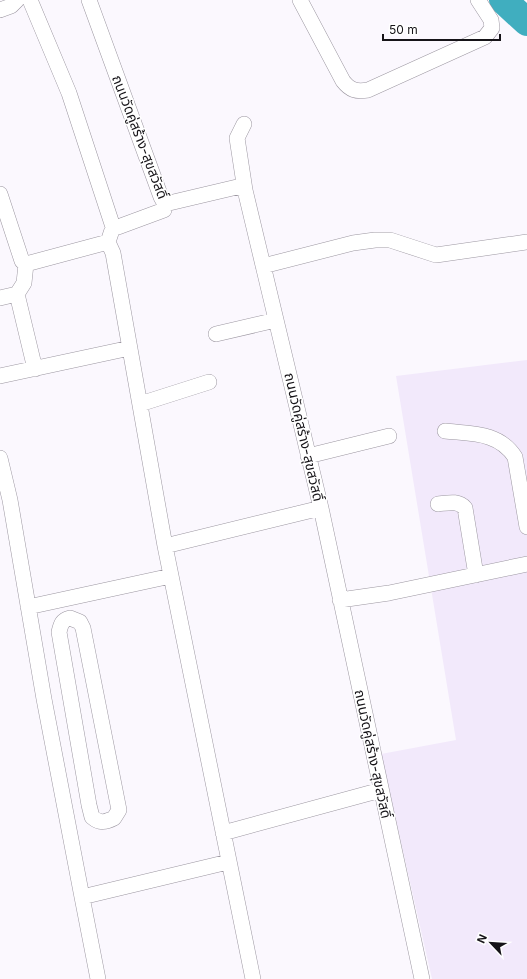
<svg xmlns="http://www.w3.org/2000/svg" width="527" height="979" font-family="Inter,'Noto Sans Thai',sans-serif">
<rect width="100%" height="100%" fill="#fbf8fe"/>
<path fill="#f2e9fb" d="M527 360V979H432L381 754 456 740 396 376Z"/>
<g fill="none" stroke-linecap="round" stroke-linejoin="round">
<path stroke="#40aebf" stroke-width="28" d="M503 0 527 22"/>
<g stroke="#9c97a1" stroke-width="16">
<path id="minor" d="M30 0 69 93 113 227 108 242 113 253 165 546 253 979
M89 0 161 197 165 204
M300 0 343 81C350 90 356 92 368 90L485 37 492 28 491 20 478 0
M0 10 11 6 17 0
M244 124 237 138 245 190
M0 194 22 261 26 264 108 242
M165 204 237 187 245 190 321 508 422 979
M113 227H118L164 210 165 204
M26 264 24 283 17 294 35 369
M263 266 353 243 375 240H390L436 255 527 242
M0 298 17 294
M216 334 276 320
M0 376 130 348
M140 404 209 382
M445 431C472 434 499 432 515 457L527 527
M308 456 389 436
M0 458 10 500 44 699 82 897 228 862
M438 504C448 503 458 500 465 508L476 575
M165 546 321 508
M340 600 389 593 527 564
M28 607 171 576
M70 618 80 622 83 628 119 810 114 818C106 822 100 824 92 817L89 805 59 632C61 624 62 620 70 618Z
M223 833 381 790
M82 897 98 979"/>
</g>
<use href="#minor" stroke="#fff" stroke-width="15"/>
</g>
<g text-anchor="middle" stroke-width="3" stroke-linejoin="round" paint-order="stroke">
<g font-size="14" fill="#161418" stroke="#fff">
<text transform="translate(140 137) rotate(69)" y="5">ถนนวัดคู่สร้าง-สุขสวัสดิ์</text>
<text transform="translate(304 437) rotate(77)" y="5">ถนนวัดคู่สร้าง-สุขสวัสดิ์</text>
<text transform="translate(373 754) rotate(78)" y="5">ถนนวัดคู่สร้าง-สุขสวัสดิ์</text>
</g>
</g>
<g transform="translate(491 943) rotate(295)" stroke="#ffffff" stroke-width="3" paint-order="stroke">
<path d="M0-3L7 15L0 10L-7 15Z" fill="#161418"/>
<text y="-6" font-size="11" font-weight="bold" text-anchor="middle" fill="#161418">N</text>
</g>
<path d="M383 34v6h117v-6" fill="none" stroke="#161418" stroke-width="2"/>
<text x="389" y="34" font-size="12" fill="#161418" stroke="#ffffff" stroke-width="3" paint-order="stroke">50 m</text>
</svg>
